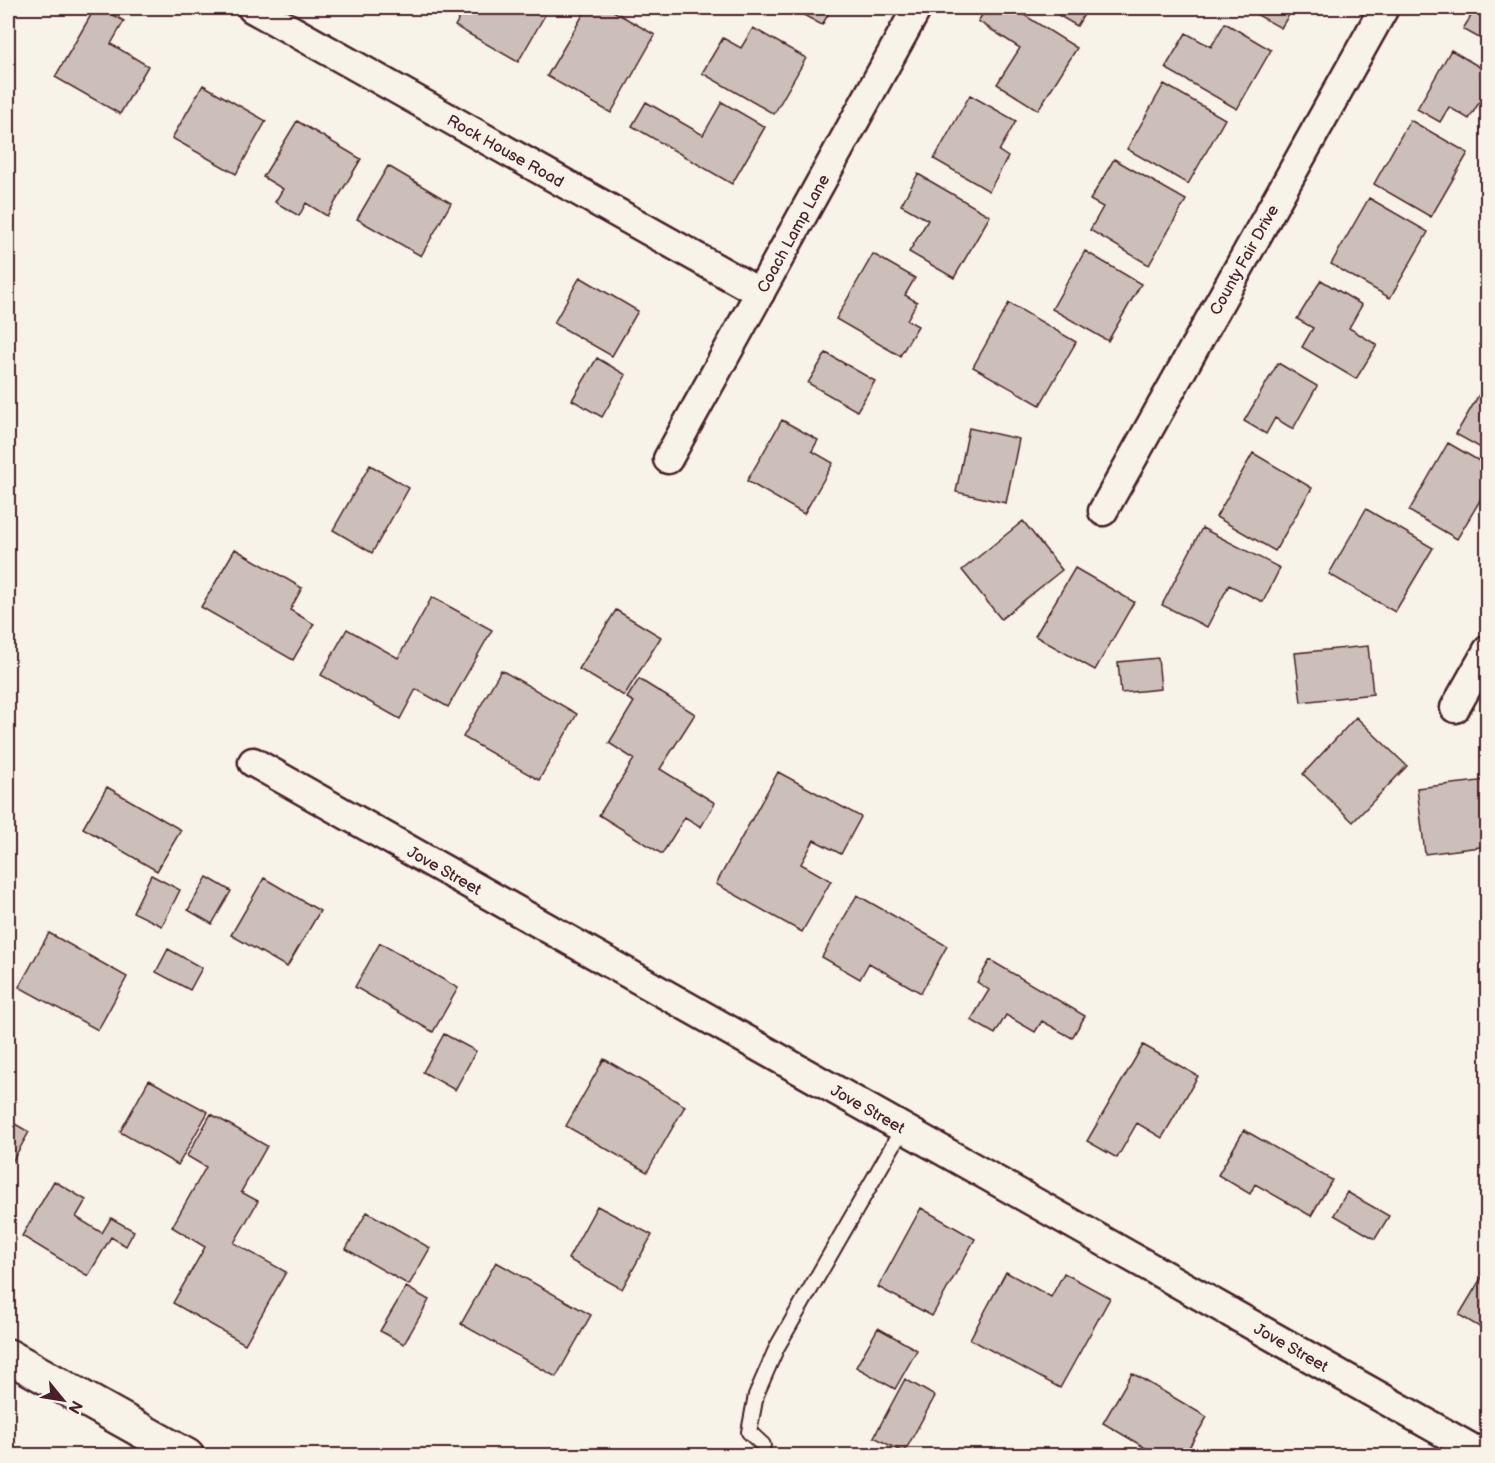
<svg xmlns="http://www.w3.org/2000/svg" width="1495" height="1463" font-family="'Balsamiq Sans',sans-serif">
<rect width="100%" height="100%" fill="#f7f3e8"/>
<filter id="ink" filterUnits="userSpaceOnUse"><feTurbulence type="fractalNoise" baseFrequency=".0167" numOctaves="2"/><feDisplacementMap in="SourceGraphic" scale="12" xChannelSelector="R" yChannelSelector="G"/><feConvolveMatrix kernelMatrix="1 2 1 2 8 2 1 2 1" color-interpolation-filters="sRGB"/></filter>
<g filter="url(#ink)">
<path fill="#ccbfb9" stroke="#4a1f2b" stroke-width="1.5" d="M95 8H101L124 21 111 44 148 66 120 114 55 77Z
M465 8H549L518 62 455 26Z
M587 8H608L655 35 611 113 547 76Z
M791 8H832L822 25Z
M987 8H1013L1077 48 1038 110 997 84 1020 48 978 21Z
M1046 8H1088L1077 26Z
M1245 8H1293L1281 28Z
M1476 8H1488V43L1463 29Z
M1225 23 1271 50 1237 109 1165 68 1186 33 1211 47Z
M753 28 806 58 774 114 702 73 723 38 741 48Z
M1451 50 1488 72V88L1469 119 1449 107 1440 122 1417 109Z
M1164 84 1225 119 1188 184 1127 149Z
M203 85 266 121 236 174 172 138Z
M970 95 1016 121 999 151 1008 157 989 191 934 159Z
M646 102 703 135 722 102 765 127 732 184 632 126Z
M1410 120 1468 153 1431 217 1374 184Z
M297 121 361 159 327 216 306 203 299 216 275 202 283 189 263 177Z
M1114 159 1186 200 1149 265 1090 230 1103 207 1090 200Z
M388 166 451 203 421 256 357 219Z
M918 174 990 216 954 278 909 252 928 220 901 205Z
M1369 198 1428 232 1390 298 1331 264Z
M1085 251 1141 284 1108 341 1052 309Z
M873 254 915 278 905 295 917 302 907 320 918 326 900 356 836 319Z
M580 277 638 311 612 356 554 323Z
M1321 280 1362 305 1349 328 1377 345 1356 379 1302 347 1313 328 1297 319Z
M1009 303 1076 342 1040 405 973 367Z
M1488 331V350L1479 345Z
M826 353 875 381 857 411 808 383Z
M597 358 626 375 602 417 572 400Z
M1278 363 1317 386 1293 429 1275 418 1266 434 1244 421Z
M1488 379V452L1456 434Z
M782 420 818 440 812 451 833 463 804 514 747 481Z
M969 428 1019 439 1006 503 956 492Z
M1448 443 1488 466V487L1457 539 1409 511Z
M1253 453 1312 488 1275 551 1216 517Z
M370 465 409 488 372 553 333 530Z
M1366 509 1433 548 1395 612 1329 574Z
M1023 521 1062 570 1001 619 962 570Z
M1202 528 1280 568 1263 602 1229 585 1207 627 1162 605Z
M235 549 302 588 290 610 314 624 293 660 201 607Z
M1075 568 1134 602 1095 670 1035 636Z
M432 597 492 630 448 707 416 689 400 719 321 675 347 629 398 658Z
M616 610 661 637 624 696 579 669Z
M1368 646 1373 694 1301 702 1295 653Z
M1158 658 1161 689 1121 693 1118 662Z
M501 670 577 714 539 780 463 737Z
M639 679 695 714 660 769 715 803 701 827 685 817 662 854 599 815 634 759 609 743 634 702 627 698Z
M1356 717 1407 766 1353 822 1303 774Z
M778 772 861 817 841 854 814 840 801 864 831 881 802 932 716 884Z
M1488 780V846L1425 854 1417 788Z
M107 787 181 830 157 871 83 828Z
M151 875 180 890 162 926 133 912Z
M207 877 231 891 212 924 188 910Z
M264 878 320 911 287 967 231 935Z
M857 895 947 946 921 993 869 963 860 979 822 957Z
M49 933 127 977 98 1030 19 987Z
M380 943 458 988 433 1032 355 987Z
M168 949 202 968 190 990 156 972Z
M990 960 1085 1016 1072 1038 1042 1021 1035 1032 1006 1015 995 1034 971 1020 989 990 977 982Z
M444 1034 476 1051 455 1090 423 1072Z
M1143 1045 1198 1076 1162 1138 1137 1123 1117 1158 1087 1141Z
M604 1059 685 1106 647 1172 566 1126Z
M149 1080 208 1112 178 1165 120 1132Z
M211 1114 267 1146 241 1192 258 1201 234 1243 286 1272 245 1344 173 1303 205 1247 172 1227 206 1167 187 1156Z
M8 1120 29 1132 8 1169Z
M1244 1130 1332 1180 1311 1216 1255 1184 1250 1194 1218 1175Z
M54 1181 86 1200 76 1217 102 1233 111 1218 134 1231 126 1246 111 1237 88 1276 22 1236Z
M1347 1192 1389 1216 1375 1239 1334 1215Z
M597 1206 652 1235 622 1289 568 1259Z
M921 1208 975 1239 932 1316 878 1287Z
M367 1212 430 1248 409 1285 346 1249Z
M496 1262 591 1315 556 1377 461 1324Z
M1486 1270 1488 1271V1332L1459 1315Z
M1006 1272 1051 1297 1064 1273 1110 1298 1060 1388 970 1339Z
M406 1287 429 1300 404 1344 380 1331Z
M878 1328 917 1350 895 1389 856 1367Z
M1132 1373 1207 1417 1184 1456H1159L1103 1423Z
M905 1379 935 1396 904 1453 874 1437Z"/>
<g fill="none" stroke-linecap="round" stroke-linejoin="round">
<g stroke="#4a1f2b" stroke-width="18">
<path id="lane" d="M763 1445 749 1432 756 1395 777 1347 903 1128"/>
</g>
<g stroke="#4a1f2b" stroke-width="33">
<g id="street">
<path id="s1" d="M252 8 760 293"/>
<path id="s2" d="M668 459 917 8"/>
<path id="s3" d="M1103 511 1384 8"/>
<path d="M1455 708 1488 650"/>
<path id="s4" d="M253 762 1485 1456"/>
</g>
</g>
<g stroke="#4a1f2b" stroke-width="38">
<path id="secondary" d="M8 1356 187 1456"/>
</g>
<use href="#lane" stroke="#f7f3e8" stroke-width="14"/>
<use href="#street" stroke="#f7f3e8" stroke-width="28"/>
<use href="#secondary" stroke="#f7f3e8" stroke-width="33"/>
</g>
</g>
<g text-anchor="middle" stroke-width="6" stroke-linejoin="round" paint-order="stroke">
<g font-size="16" fill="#4a1f2b" stroke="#f7f3e8">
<text dy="6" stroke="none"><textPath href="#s1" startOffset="291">Rock House Road</textPath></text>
<text dy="6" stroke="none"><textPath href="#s2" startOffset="258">Coach Lamp Lane</textPath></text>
<text dy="6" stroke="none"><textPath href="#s3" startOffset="288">County Fair Drive</textPath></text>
<text dy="6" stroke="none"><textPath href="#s4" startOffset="220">Jove Street</textPath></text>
<text dy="6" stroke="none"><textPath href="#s4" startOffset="706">Jove Street</textPath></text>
<text dy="6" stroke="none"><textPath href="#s4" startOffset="1192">Jove Street</textPath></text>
</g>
</g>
<rect width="1495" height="1463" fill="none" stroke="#f7f3e8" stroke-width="30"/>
<rect x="15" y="15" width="1465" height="1433" fill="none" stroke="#4a1f2b" stroke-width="2" filter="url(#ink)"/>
<g transform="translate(63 1400) rotate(120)" stroke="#f7f3e8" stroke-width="4.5" paint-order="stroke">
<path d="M0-4.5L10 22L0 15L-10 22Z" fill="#4a1f2b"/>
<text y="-9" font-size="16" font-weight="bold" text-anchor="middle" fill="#4a1f2b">N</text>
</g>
</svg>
